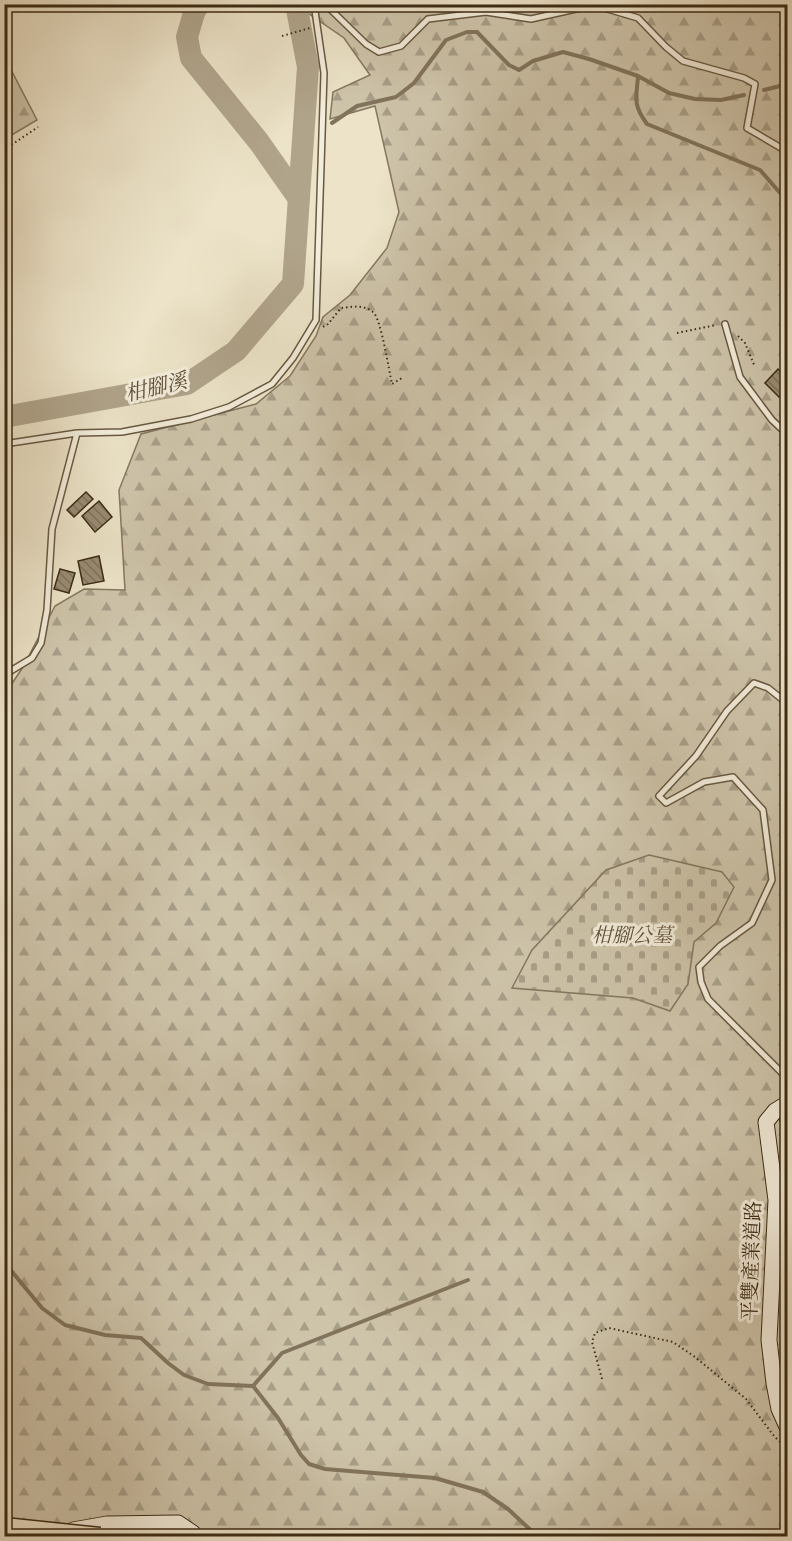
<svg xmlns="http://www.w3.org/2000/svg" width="792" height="1541" font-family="'IM FELL Double Pica','Noto Serif TC',serif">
<defs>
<pattern id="forest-firs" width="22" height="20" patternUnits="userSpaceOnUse" patternTransform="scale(1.5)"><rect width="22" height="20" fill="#cec4aa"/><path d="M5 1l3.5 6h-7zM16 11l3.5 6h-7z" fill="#a89f89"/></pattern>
<pattern id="cemetery-stones" width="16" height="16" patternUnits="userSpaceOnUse" patternTransform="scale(1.5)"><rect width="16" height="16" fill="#cec4aa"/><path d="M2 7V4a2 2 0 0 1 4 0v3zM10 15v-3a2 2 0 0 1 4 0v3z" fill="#a89f89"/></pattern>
<pattern id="building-back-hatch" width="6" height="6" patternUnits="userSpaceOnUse" patternTransform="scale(1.5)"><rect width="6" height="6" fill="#988b72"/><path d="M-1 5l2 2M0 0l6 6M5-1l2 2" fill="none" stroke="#7d725c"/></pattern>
</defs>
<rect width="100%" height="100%" fill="#ece3c8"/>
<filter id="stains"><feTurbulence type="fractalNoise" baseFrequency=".00333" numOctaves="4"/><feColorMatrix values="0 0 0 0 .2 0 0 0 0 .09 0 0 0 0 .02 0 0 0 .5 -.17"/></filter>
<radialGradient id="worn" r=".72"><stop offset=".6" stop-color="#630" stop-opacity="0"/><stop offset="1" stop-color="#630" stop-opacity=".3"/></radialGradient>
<path fill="url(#forest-firs)" stroke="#857860" stroke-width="1.5" d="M310 4 787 5V1536H5V694L23 667 55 606 84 589 125 590 119 490 141 434 256 404 290 376 316 336 323 317 350 295 387 248 399 212 375 106 330 119 333 92 370 75 344 38 305 11Z
M5 58 37 120 5 139H4Z"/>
<path fill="url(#cemetery-stones)" stroke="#857860" stroke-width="1.5" d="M649 855 722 872 734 887 716 923 694 942 688 984 670 1011 633 998 512 988 532 950 606 870Z"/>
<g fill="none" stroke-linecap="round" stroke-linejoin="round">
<path stroke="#82745c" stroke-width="4" d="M638 77C636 99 633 105 647 124L760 170 788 202
M764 90 788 84
M332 123 357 106 396 97 414 83 446 40 467 32H477L509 65 519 70 533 61 563 52 589 59 638 76 669 93 695 99 721 100 744 95
M301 138 312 133
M4 1262 42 1308 65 1325 105 1335 141 1338 168 1363 184 1375 208 1384 253 1386 278 1418 301 1455 309 1464 325 1469 435 1478 483 1492 508 1509 537 1536
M253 1386 282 1353 468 1280"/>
<path stroke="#b0a48b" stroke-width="22" d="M199 4 194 13 187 37 191 58 259 142 299 199
M4 417 187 384 236 351 293 284 308 67 296 4"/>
</g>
<path fill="url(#building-back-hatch)" stroke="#3c2b15" stroke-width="1.5" d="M778 369 788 379V388L779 397 765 383Z
M86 492 93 499 74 517 67 510Z
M99 501 112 517 95 532 82 516Z
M99 556 104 581 83 585 78 561Z
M60 569 75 573 69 593 54 589Z
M788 1114V1126L784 1128 779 1119Z
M788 1130V1147H785L783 1131Z
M783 1151H788V1182H787Z"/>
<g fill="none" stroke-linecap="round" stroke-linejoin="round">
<g stroke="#685942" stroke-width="8">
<path id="lane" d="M325 4 366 44 379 52 401 46 428 19 486 12 531 19 594 5 638 18 666 47 683 61 744 78 755 84 747 128 788 152
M725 324 740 377 772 420 788 435
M4 444 77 433 122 432 191 419 229 407 272 384 293 358 316 320 324 73 314 4
M4 675 32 658 41 643 47 610 52 529 77 433
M788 704 768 688 754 683 727 711 696 756 659 796 666 803 704 782 733 777 763 810 772 880 752 923 720 946 699 967 701 982 708 999 788 1079"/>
</g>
<g stroke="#3c2b15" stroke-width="17">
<path id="secondary" d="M788 1103 775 1111 766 1122 776 1200 769 1340 774 1383 779 1409 788 1429
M73 1530 107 1524 178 1523 193 1533 194 1536"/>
</g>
<path stroke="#3c2b15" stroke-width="2" stroke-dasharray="1.5 3" stroke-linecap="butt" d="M282 36 310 28
M4 150 38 127
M323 327 328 324 341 308C352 307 363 304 373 312 381 318 389 371 392 384L402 378
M677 333 716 325
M738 336 745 343 755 367
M602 1379 592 1342 595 1333 609 1328 673 1342 695 1357 746 1399 774 1436 788 1450"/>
<use href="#lane" stroke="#f3eddb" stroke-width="5"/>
<use href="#secondary" stroke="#f3eddb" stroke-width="15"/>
<g stroke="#3c2b15" stroke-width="19" stroke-linecap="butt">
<path id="primary-bridge" d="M4 1526 100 1536"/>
</g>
<use href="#primary-bridge" stroke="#ece3c8" stroke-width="16"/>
</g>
<g text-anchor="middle" stroke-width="6" stroke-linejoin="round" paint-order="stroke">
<g font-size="20" font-style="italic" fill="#60513a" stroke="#f3eddb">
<text x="632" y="942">柑腳公墓</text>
</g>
<g font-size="20" fill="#3c2b15" stroke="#f3eddb">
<text transform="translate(751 1261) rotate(-88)" y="7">平雙產業道路</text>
</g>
<g font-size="21" font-style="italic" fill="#5f4f38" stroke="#f3eddb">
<text transform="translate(156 387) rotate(-13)" y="7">柑腳溪</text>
</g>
</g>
<rect width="792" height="1541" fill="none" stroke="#ece3c8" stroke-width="24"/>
<rect x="6" y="6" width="780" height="1529" fill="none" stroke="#3c2b15" stroke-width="3"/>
<rect x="12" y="12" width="768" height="1517" fill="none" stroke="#3c2b15" stroke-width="1.5"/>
<rect width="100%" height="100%" filter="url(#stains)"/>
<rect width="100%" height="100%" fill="url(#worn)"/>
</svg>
